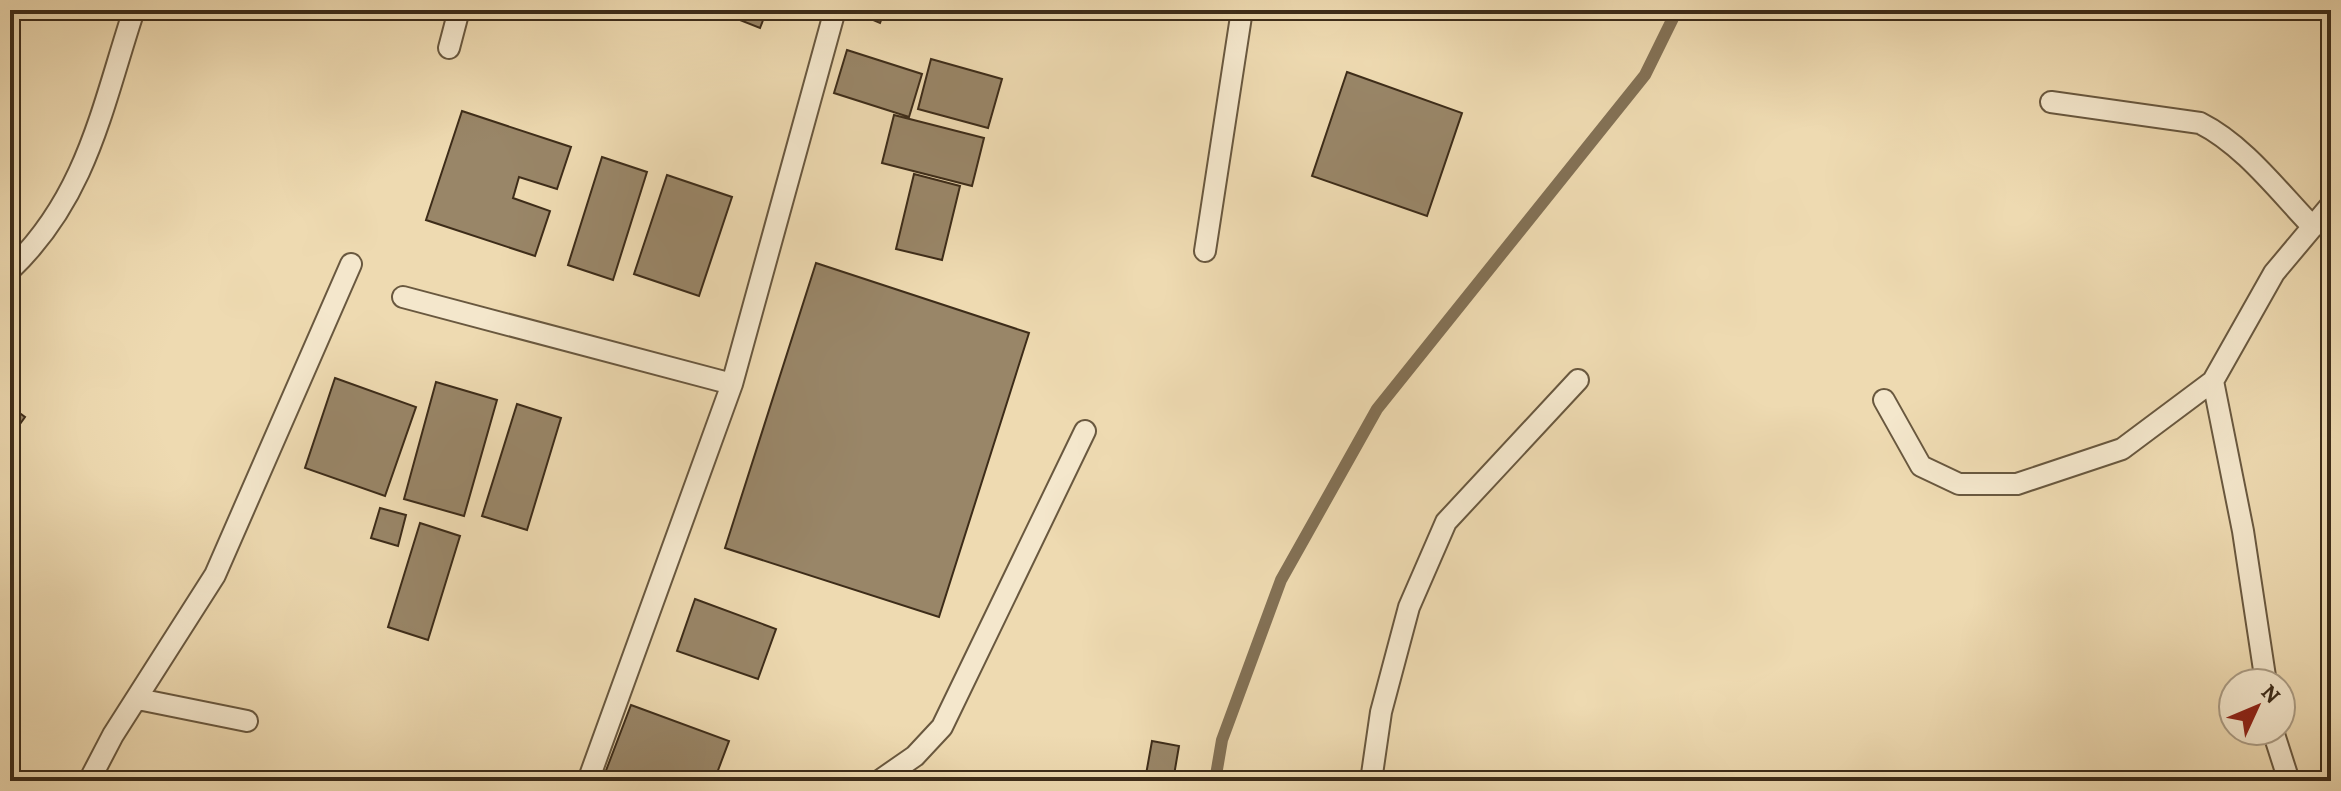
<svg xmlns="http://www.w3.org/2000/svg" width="2341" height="791" font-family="Alegreya,serif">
<rect width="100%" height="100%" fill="#eedab1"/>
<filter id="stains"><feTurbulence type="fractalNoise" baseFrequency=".0025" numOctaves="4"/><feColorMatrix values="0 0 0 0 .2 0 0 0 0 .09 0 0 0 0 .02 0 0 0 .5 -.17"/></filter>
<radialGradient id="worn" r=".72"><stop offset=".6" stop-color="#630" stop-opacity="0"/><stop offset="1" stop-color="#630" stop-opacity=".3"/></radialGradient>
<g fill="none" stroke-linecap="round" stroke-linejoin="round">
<path stroke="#837155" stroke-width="12" d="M1215 781 1222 740 1281 580 1377 409 1645 75 1677 10"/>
</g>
<path fill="#998668" stroke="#3d2c19" stroke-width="2" d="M723 10H767L760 28 722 13Z
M850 10H885L880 23Z
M847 50 922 74 909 117 834 93Z
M931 59 1002 79 988 128 918 109Z
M1347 72 1462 113 1427 216 1312 176Z
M462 111 571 147 557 189 519 177 513 198 550 211 535 256 426 220Z
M894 115 984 138 972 186 882 163Z
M602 157 647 172 613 280 568 265Z
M914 174 960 186 942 260 896 249Z
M667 175 732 197 699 296 634 274Z
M816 263 1029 333 939 617 725 548Z
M335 378 416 407 385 496 305 468Z
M436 382 497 400 464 516 404 499Z
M517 404 561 418 527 530 482 516Z
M10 406 25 417 10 438Z
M380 508 406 515 398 546 371 538Z
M420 523 460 536 428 640 388 627Z
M695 599 776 629 758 679 677 651Z
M631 705 729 741 714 781H602Z
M1152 741 1179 746 1173 781 1145 780Z"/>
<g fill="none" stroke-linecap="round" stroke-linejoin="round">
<g stroke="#69583f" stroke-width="24">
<path id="lane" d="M449 48 459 10
M2051 102 2200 123C2244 145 2279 192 2313 227
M1205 251 1242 10
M10 270C87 197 102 107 134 10
M403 297 732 384
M2213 381 2243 531 2266 683
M1884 400 1921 466 1959 484H2017L2122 449 2213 381 2274 273 2331 205
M138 699 247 721
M2273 731 2289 781
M89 781 113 735 215 575 351 264
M588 781 732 384 835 10
M879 781 915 756 942 727 1085 431
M1371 781 1381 712 1409 607 1446 522 1578 380"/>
</g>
<use href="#lane" stroke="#f4e7cc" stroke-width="20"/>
</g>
<rect width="2341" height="791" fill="none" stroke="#eedab1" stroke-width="40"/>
<rect x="12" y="12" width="2317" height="767" fill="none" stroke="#3d2c19" stroke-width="4"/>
<rect x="20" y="20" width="2301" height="751" fill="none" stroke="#3d2c19" stroke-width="2"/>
<g transform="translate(2257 707) rotate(46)"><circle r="38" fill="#f4e7cc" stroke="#ab9c84" stroke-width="2"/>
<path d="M0-6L14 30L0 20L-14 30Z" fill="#8f2418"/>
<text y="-12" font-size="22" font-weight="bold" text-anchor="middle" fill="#3d2c19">N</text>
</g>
<rect width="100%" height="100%" filter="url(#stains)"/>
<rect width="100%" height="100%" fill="url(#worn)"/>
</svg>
